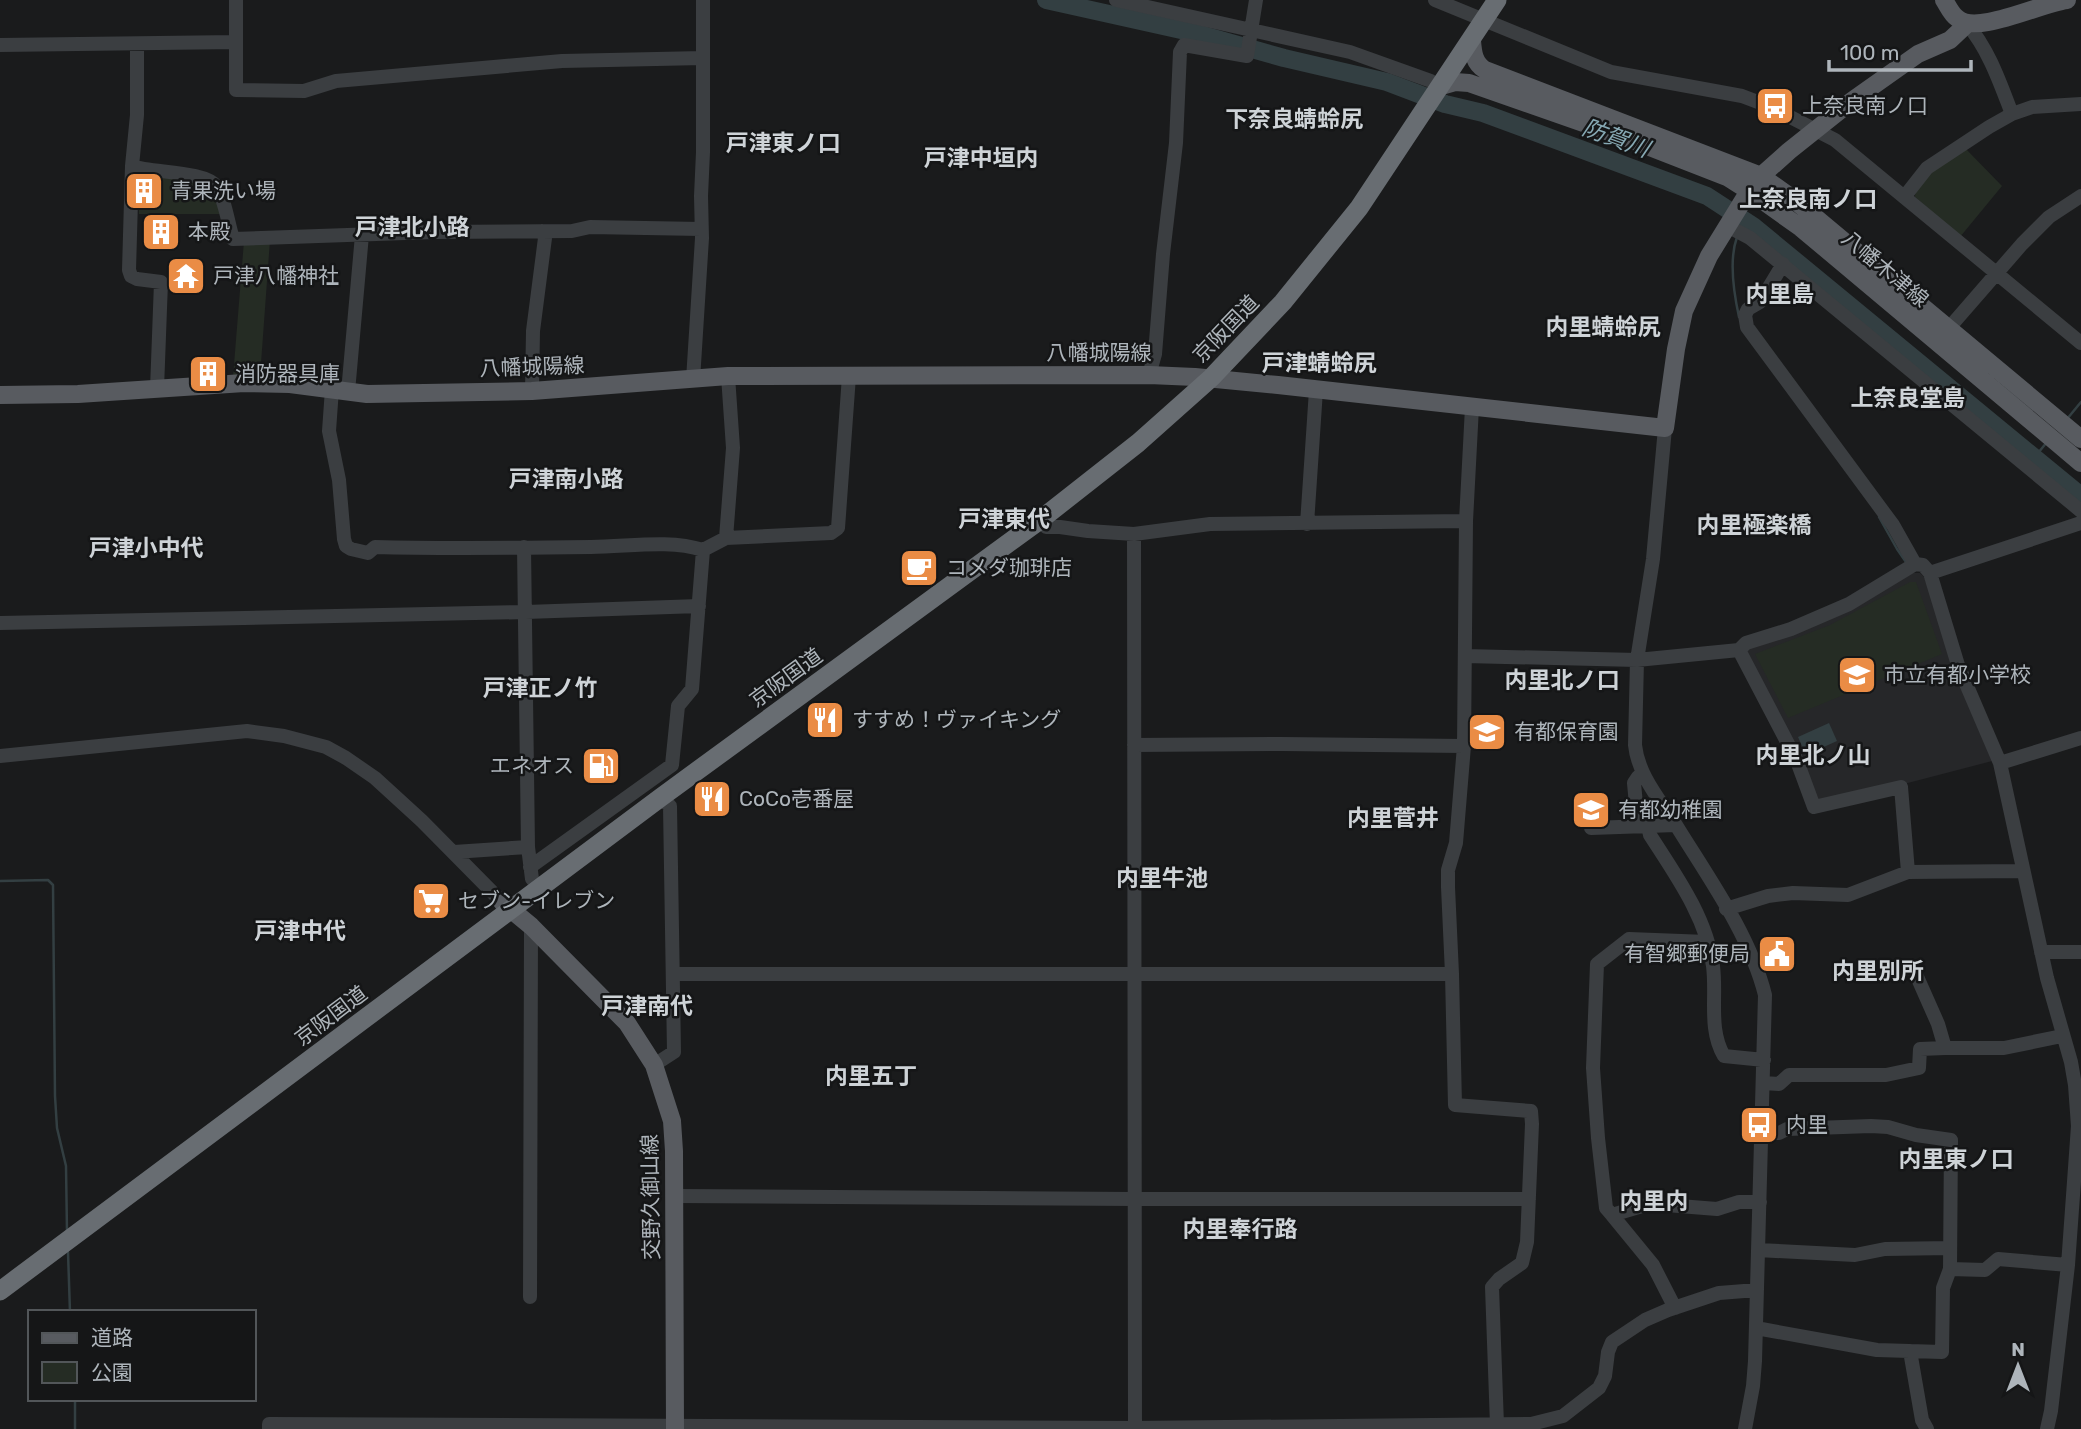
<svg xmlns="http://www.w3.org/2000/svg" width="2081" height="1429" font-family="Rubik,'Noto Sans JP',sans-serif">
<rect width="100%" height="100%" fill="#1a1b1c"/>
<path fill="#262729" d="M1908 573H1920L1924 577 1996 760 1904 784 1815 801 1746 658V647Z"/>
<path fill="#252c24" d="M1964 147 2002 186 1960 237 1915 197C1915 172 1947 158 1964 147Z
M155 176 209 184 221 214H139V205H155Z
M270 240 260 377H233L244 241Z
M1910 582H1916L1942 654 1788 718 1755 654 1830 625Z"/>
<path fill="#333f42" d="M1829 723 1837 741 1806 755 1798 737Z"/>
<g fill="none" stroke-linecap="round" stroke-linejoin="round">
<path stroke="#333f42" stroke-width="2.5" d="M1742 229 1747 222
M1737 237C1729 259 1734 294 1739 317
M2067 419 2081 402
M2034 458 2047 442
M1879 517 1897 549 1906 562
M0 881 48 880 53 885 55 1096 57 1128 66 1166 67 1232
M68 1252 70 1312
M75 1399V1429"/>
<path stroke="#333f42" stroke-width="18" d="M1046 0 1199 34 1284 58 1387 82 1445 104 1483 113 1707 196 1753 226 2081 496"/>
<path stroke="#3b3e41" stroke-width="14" d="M236 0V90L304 91 336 81 562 61 703 58
M1116 0 1350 52 1431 81
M1435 0 1611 72 1742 96 1771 107 1835 140 2081 343
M1967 24C1989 50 2000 83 2012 114
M137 44V115L132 166 129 270 131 276 137 279 161 282 157 389
M0 45 236 42
M132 166C151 173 205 171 216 186 225 198 228 224 233 239L434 232 572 231 590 227 701 229
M1905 196 1927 168 1989 127 2012 114 2032 107 2081 104
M1725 228 1735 230 1750 238 2081 511
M1783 264 1760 302 1748 309 1745 315 1747 327 1893 525 1915 564 1923 565 1930 573 1958 665 2000 763 2047 978 2071 1062 2075 1085 2078 1126 2068 1265 2051 1411 2047 1429
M1939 331 1949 328 2022 244 2049 217 2081 196
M1149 375 1155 354 1163 254 1176 143 1180 52 1184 45 1247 56 1256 0
M693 380 702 238 701 196 703 152V0
M332 389 329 431 339 480 344 539 346 546 351 549 368 553 375 547C447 549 519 548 591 547 628 547 668 539 703 550L726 538 831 533 838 528 849 376
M532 391 533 331 545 238 542 231
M348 392 362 235
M1472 407 1466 521 1464 746 1456 843 1448 870V887L1452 974 1455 1105 1531 1111 1532 1124 1527 1242 1522 1263 1499 1279 1492 1287 1497 1425
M1665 428 1653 559 1637 660 1635 745C1638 775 1660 800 1676 825 1708 877 1750 935 1765 995L1755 1361 1753 1386 1745 1429
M1040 520 1046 527H1060L1088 531 1134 534 1210 524 1466 521
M1307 524 1316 390
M1134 534 1135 1429
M726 538 733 448 728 376
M524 547 528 847 532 879
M1930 573 2081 523
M0 623 526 612 699 606
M1739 650 1797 761 1814 807 1901 787 1908 872
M1465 656 1637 660 1739 650 1746 643 1791 629 1849 604 1915 564
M1134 745 1282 744 1464 746
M0 756 247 731 284 736 326 747 346 758 375 778 422 821 502 902
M2000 763 2081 738
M1638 826 1634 783 1638 777 1644 776
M1648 826 1650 835C1675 874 1707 918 1713 966 1717 996 1708 1029 1724 1056L1764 1060
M1591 828 1676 825
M454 852 528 847
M530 867 672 765 678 706 692 689 703 550
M1726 909 1768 896 1793 893 1848 895 1908 872 2023 871
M2041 952H2081
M1915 972 1938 1024 1945 1048H2004L2062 1036
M674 974H1452
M654 1065 674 1052 670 806 660 798
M1763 1083 1779 1084 1789 1075H1886L1919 1068 1920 1049 1945 1048
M675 1196 1134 1199H1529
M1612 1215 1606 1208 1598 1138 1593 1068 1597 964 1629 939 1707 942
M1758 1250 1855 1255 1885 1249 1950 1248
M1950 1269 1985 1270 1998 1259 2068 1265
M530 1297 531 926
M1675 1308 1653 1265 1612 1215 1642 1206 1654 1204 1717 1209 1739 1202H1760
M1756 1328 1877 1350 1942 1352 1943 1288 1950 1269 1951 1140 1916 1135 1888 1127 1871 1126 1787 1129 1779 1133H1762
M1910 1351 1922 1420 1927 1429
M269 1429V1424L1135 1428 1531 1424 1563 1416 1599 1388 1605 1376 1608 1352 1612 1342 1645 1320 1668 1310 1719 1293 1757 1290"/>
<path stroke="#585b60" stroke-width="18" d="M1944 0C1948 6 1951 14 1957 18 1976 36 2041 3 2067 0
M1472 41C1473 53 1474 63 1485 70L1761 176 1792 198 2081 439
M1441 86 1455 82 1469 83 1632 140 1727 177 1749 191 1801 228 2081 463
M0 395 78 394 244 383 290 384 367 394 532 391 728 376 1149 375 1195 377 1278 385 1665 428 1676 349 1684 311 1709 256 1749 191 1761 176 1789 151 1853 100 1918 54 1950 40 1967 24
M502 902 531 926 627 1023 654 1065 672 1121 674 1151 675 1429"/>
<path stroke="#686d72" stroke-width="19" d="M0 1291 660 798 1040 520 1138 443 1211 378 1283 302 1359 208 1497 0"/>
</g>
<defs>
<g id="bus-square" transform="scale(2.0125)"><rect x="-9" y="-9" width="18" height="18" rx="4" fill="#ea8c45" stroke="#151617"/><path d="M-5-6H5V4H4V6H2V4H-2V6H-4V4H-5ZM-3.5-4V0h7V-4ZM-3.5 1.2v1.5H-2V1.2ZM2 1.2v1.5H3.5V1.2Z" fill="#fff"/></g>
<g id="building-square" transform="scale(2.0125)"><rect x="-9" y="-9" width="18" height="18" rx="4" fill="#ea8c45" stroke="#151617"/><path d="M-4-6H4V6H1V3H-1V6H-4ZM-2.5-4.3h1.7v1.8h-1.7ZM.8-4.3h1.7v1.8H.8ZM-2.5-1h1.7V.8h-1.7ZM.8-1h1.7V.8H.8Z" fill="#fff"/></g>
<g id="temple-square" transform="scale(2.0125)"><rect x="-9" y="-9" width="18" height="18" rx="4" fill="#ea8c45" stroke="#151617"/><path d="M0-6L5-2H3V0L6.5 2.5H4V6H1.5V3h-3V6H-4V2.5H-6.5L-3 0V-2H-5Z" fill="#fff"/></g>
<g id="cafe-square" transform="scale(2.0125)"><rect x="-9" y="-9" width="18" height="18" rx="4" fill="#ea8c45" stroke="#151617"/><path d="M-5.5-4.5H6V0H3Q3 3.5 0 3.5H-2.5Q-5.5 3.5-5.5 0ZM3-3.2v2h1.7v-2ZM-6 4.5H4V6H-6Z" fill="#fff"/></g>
<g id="school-square" transform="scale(2.0125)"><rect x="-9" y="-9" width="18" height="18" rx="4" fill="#ea8c45" stroke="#151617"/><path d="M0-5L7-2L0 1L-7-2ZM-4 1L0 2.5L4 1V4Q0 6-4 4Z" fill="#fff"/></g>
<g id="restaurant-square" transform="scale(2.0125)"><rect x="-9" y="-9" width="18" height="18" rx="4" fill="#ea8c45" stroke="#151617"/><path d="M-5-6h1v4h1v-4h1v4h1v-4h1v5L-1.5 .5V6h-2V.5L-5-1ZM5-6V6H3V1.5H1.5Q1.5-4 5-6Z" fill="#fff"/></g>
<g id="fuel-square" transform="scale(2.0125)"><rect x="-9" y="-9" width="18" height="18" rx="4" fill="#ea8c45" stroke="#151617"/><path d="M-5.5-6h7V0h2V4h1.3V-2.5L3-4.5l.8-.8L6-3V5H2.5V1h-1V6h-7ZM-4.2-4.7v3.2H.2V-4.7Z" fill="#fff"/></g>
<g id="supermarket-square" transform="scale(2.0125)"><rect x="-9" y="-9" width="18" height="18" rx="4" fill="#ea8c45" stroke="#151617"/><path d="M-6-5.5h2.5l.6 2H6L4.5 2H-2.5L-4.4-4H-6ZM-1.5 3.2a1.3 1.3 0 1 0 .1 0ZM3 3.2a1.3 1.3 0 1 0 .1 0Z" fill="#fff"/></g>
<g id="civic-square" transform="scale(2.0125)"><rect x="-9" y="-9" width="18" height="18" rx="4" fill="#ea8c45" stroke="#151617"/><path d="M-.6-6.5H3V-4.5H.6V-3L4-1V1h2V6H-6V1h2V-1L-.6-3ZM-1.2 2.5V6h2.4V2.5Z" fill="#fff"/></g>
</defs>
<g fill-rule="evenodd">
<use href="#bus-square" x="1775" y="106"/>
<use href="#building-square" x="144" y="191"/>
<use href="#building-square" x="161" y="232"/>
<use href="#temple-square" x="186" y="276"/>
<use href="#building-square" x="208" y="374"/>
<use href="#cafe-square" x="919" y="568"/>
<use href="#school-square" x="1857" y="675"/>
<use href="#restaurant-square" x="825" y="720"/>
<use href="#school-square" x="1487" y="732"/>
<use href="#fuel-square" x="601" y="766"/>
<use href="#restaurant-square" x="712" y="799"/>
<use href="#school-square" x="1591" y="810"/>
<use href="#supermarket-square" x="431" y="901"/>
<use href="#civic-square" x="1777" y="954"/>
<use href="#bus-square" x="1759" y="1125"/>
</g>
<g text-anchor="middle" stroke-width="5" stroke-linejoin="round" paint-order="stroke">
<g font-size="21" fill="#aeb5bb" stroke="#151617" text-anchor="start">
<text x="1802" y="113">上奈良南ノ口</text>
<text x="171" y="198">青果洗い場</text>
<text x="188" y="239">本殿</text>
<text x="213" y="283">戸津八幡神社</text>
<text x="235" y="381">消防器具庫</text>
<text x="946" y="575">コメダ珈琲店</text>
<text x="1884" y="682">市立有都小学校</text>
<text x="852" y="727">すすめ！ヴァイキング</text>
<text x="1514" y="739">有都保育園</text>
<text x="574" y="773" text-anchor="end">エネオス</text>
<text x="739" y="806">CoCo壱番屋</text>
<text x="1618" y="817">有都幼稚園</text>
<text x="458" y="908">セブン-イレブン</text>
<text x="1750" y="961" text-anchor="end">有智郷郵便局</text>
<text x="1786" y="1132">内里</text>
</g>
<g font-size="21" fill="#aeb5bb" stroke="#151617">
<text transform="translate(1885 269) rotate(40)" y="7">八幡木津線</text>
<text transform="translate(1226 329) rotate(-46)" y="7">京阪国道</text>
<text x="1099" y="360">八幡城陽線</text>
<text transform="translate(532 367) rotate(-2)" y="7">八幡城陽線</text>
<text transform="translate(786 678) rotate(-36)" y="7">京阪国道</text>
<text transform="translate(331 1016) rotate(-37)" y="7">京阪国道</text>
<text transform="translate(651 1197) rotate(-91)" y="7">交野久御山線</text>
</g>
<g font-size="23" font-weight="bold" fill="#ced3d7" stroke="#151617">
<text x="1294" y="127">下奈良蜻蛉尻</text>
<text x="783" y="151">戸津東ノ口</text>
<text x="981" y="166">戸津中垣内</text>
<text x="1808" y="207">上奈良南ノ口</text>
<text x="412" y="235">戸津北小路</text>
<text x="1780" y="302">内里島</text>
<text x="1603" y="335">内里蜻蛉尻</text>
<text x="1319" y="371">戸津蜻蛉尻</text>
<text x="1908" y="406">上奈良堂島</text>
<text x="566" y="487">戸津南小路</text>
<text x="1004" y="527">戸津東代</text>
<text x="1754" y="533">内里極楽橋</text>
<text x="146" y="556">戸津小中代</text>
<text x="1562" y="688">内里北ノ口</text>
<text x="540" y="696">戸津正ノ竹</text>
<text x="1813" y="763">内里北ノ山</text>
<text x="1393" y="826">内里菅井</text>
<text x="1162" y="886">内里牛池</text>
<text x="300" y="939">戸津中代</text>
<text x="1878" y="979">内里別所</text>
<text x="647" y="1014">戸津南代</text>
<text x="871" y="1084">内里五丁</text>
<text x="1956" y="1167">内里東ノ口</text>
<text x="1654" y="1209">内里内</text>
<text x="1240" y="1237">内里奉行路</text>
</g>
<g font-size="23" font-style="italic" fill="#87a9b4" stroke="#151617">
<text transform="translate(1616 138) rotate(20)" y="8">防賀川</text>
</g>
</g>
<rect x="28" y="1310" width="228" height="91" fill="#151617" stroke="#525659" stroke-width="2"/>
<rect x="42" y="1333" width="35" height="10" fill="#585b60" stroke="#525659" stroke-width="2"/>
<text x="91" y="1345" font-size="21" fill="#aeb5bb">道路</text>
<rect x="42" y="1362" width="35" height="21" fill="#252c24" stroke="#525659" stroke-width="2"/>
<text x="91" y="1380" font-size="21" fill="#aeb5bb">公園</text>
<g transform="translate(2018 1366)" stroke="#151617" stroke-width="5" paint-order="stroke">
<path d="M0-5L12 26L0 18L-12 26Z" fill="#aeb5bb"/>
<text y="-10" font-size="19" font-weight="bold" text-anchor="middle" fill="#aeb5bb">N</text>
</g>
<path d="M1829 60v10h142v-10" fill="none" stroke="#aeb5bb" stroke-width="3.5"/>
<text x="1840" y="60" font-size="21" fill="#aeb5bb" stroke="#151617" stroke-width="5" paint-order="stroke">100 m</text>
</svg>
